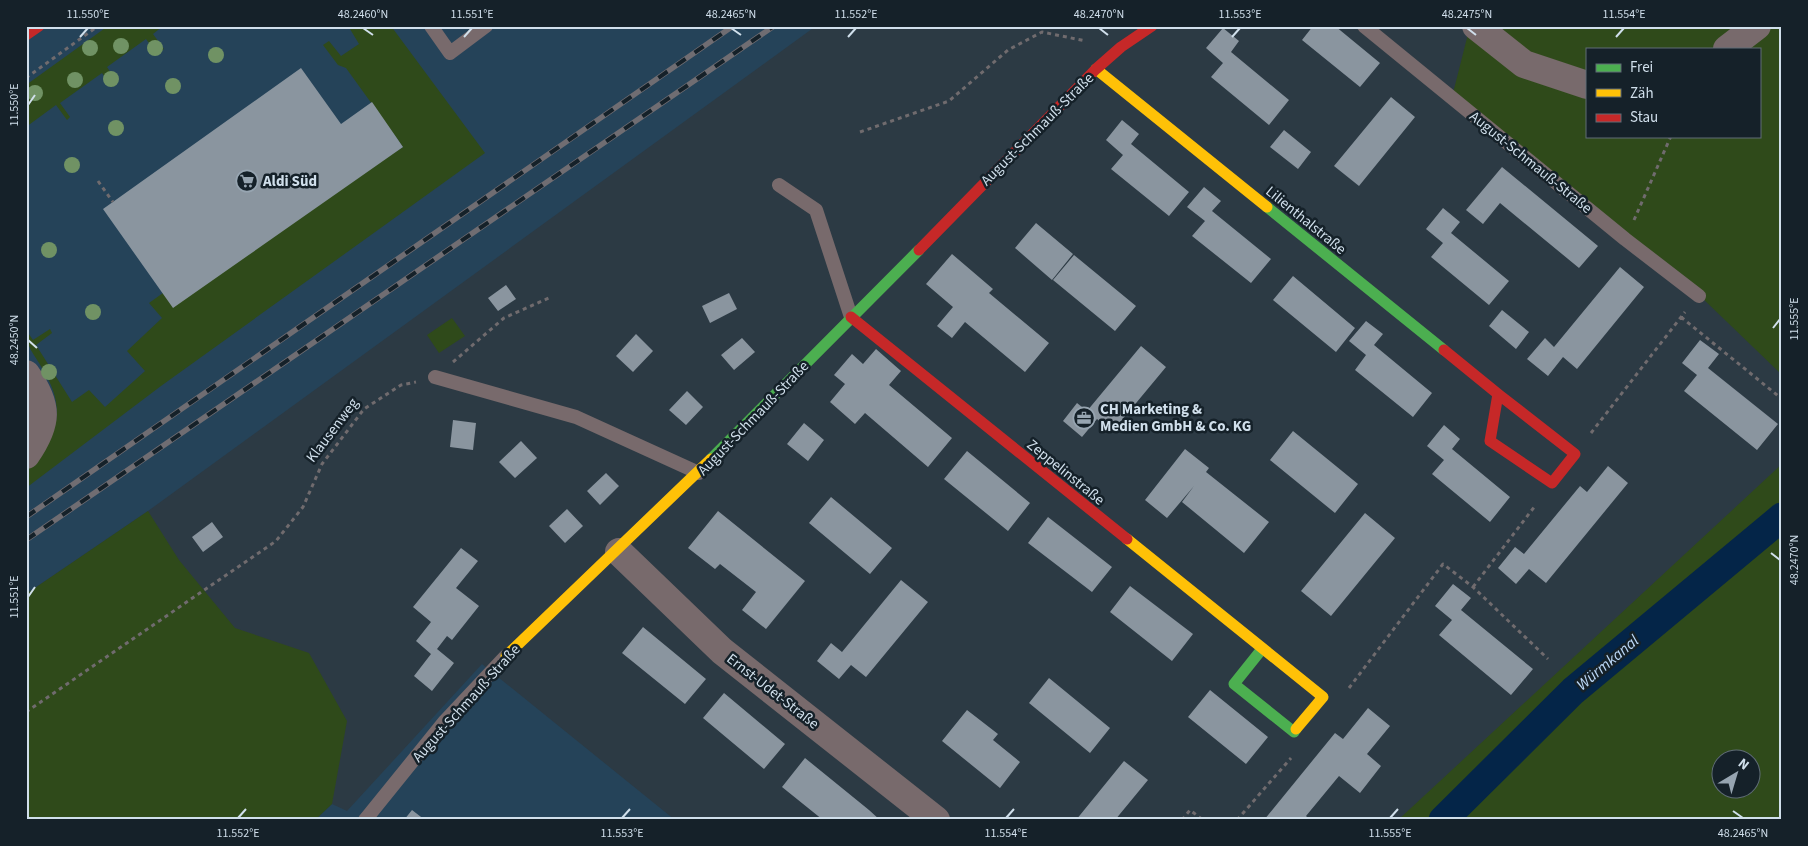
<svg xmlns="http://www.w3.org/2000/svg" width="1808" height="846" font-family="'Source Sans 3',sans-serif">
<rect width="100%" height="100%" fill="#2c3a44"/>
<path fill="#254359" d="M26 26H816L148 511 26 594Z
M482 664 675 820H315L332 804 347 811Z"/>
<path fill="#2f4a1a" fill-rule="evenodd" d="M108 26H163L153 34 164 49 157 54 146 39 107 67 117 82 112 87 102 73 60 103 70 117 67 120 56 105 26 127V85Z
M354 26H391L485 153 161 386 26 488V470C58 437 68 410 42 368 34 354 26 347 26 330L33 340 50 329 52 333 36 345 72 402 89 390 105 407 145 371 127 351 162 318 149 303 163 293 403 147 346 68 338 65 323 45 329 41 341 56 359 44 350 29Z
M1470 26H1782V375L1699 295 1452 97ZM1587 49H1759V136H1587Z
M452 318 465 336 439 353 427 335Z
M1782 464V820H1398ZM1750 758V788H1720V758Z
M148 511 179 560 235 628 309 653 347 721 332 804 315 820H26V594Z"/>
<g fill="none" stroke-linecap="round" stroke-linejoin="round">
<path stroke="#042548" stroke-width="29" d="M1443 820 1573 691 1782 517"/>
</g>
<path fill="#8a959f" d="M1313 26H1335L1380 63 1360 87 1302 40Z
M1223 28 1239 41 1231 52 1289 100 1269 125 1211 77 1223 63 1206 48Z
M301 68 341 124 372 102 403 147 173 308 103 209Z
M1391 97 1415 117 1359 186 1334 166Z
M1122 120 1139 134 1131 144 1189 192 1169 216 1111 169 1123 155 1106 140Z
M1284 130 1311 152 1298 169 1270 147Z
M1502 167 1598 246 1579 268 1500 203 1483 224 1466 210Z
M1204 187 1221 201 1212 211 1271 259 1251 283 1192 236 1205 221 1187 207Z
M1443 208 1460 222 1451 233 1509 281 1489 305 1431 257 1443 243 1426 229Z
M1036 223 1073 254 1052 280 1015 248Z
M952 254 993 289 989 293 1049 343 1025 372 965 322 952 338 937 326 953 307 926 284Z
M1074 255 1136 306 1115 331 1053 280Z
M1620 267 1644 287 1577 369 1563 357 1548 376 1527 359 1545 338 1554 347Z
M1293 276 1355 328 1336 352 1273 300Z
M506 285 516 299 498 311 488 298Z
M729 293 737 309 710 323 702 306Z
M1502 310 1529 332 1516 349 1489 326Z
M1366 321 1383 334 1374 345 1432 393 1413 417 1355 370 1366 355 1349 341Z
M636 334 653 351 633 372 616 356Z
M742 338 755 352 734 370 721 355Z
M1700 340 1719 354 1708 368 1778 424 1757 450 1684 391 1697 375 1682 363Z
M1141 346 1166 367 1112 432 1097 419 1082 437 1063 421 1077 403 1087 411Z
M876 349 901 371 889 385 952 438 928 467 865 413 855 424 830 402 845 384 834 375 852 354 863 364Z
M687 391 703 407 686 425 669 410Z
M453 420 476 423 473 450 450 447Z
M804 423 824 440 808 461 787 444Z
M1444 425 1460 439 1452 449 1510 497 1490 522 1432 474 1444 460 1427 446Z
M1293 431 1358 484 1335 513 1270 460Z
M521 441 537 458 515 478 499 462Z
M1185 449 1209 468 1206 472 1269 522 1244 553 1182 502 1194 486 1167 518 1145 500Z
M967 451 1030 503 1008 531 944 479Z
M1608 466 1628 483 1546 583 1529 569 1516 584 1498 568 1515 547 1524 554 1580 486 1587 492Z
M606 473 619 486 600 505 587 491Z
M831 497 892 548 870 574 809 523Z
M567 509 583 526 565 543 549 526Z
M718 511 805 581 766 629 742 610 756 592 720 564 715 569 688 548Z
M1365 513 1395 538 1331 616 1301 591Z
M1048 517 1112 567 1092 592 1028 543Z
M212 522 223 537 203 552 192 537Z
M461 548 478 561 456 588 479 606 452 640 447 636 437 649 454 663 432 691 414 676 431 654 416 641 431 622 413 607Z
M901 580 928 602 866 677 851 665 839 679 817 661 831 643 842 652Z
M1453 584 1471 598 1461 610 1533 669 1511 695 1439 635 1452 620 1435 606Z
M1130 586 1193 634 1172 661 1110 612Z
M643 627 706 679 685 704 622 653Z
M1049 678 1110 728 1090 753 1029 703Z
M1210 690 1268 737 1246 764 1188 717Z
M724 693 785 744 764 769 703 718Z
M1368 708 1390 726 1367 754 1381 766 1360 793 1339 776 1306 816 1310 820H1264L1335 733 1343 739Z
M967 710 998 734 993 740 1020 762 1000 788 942 741Z
M805 758 869 810 880 820H823L782 787Z
M1124 761 1148 780 1115 820H1076Z
M412 810 425 820H404Z"/>
<g fill="none" stroke-linecap="round" stroke-linejoin="round">
<path stroke="#706b6e" stroke-width="3" stroke-dasharray="4 4" stroke-linecap="butt" d="M26 78 98 26
M860 132 949 101 1008 50 1042 32 1086 41
M98 181 113 202
M1634 220 1671 136
M1681 317 1782 399
M453 362 504 318 551 297
M1591 433 1685 312
M1473 587 1535 506
M1349 688 1443 564 1473 587 1548 659
M26 712 276 541 303 507 322 464 364 409 401 385 416 382
M1182 820 1190 810 1203 820
M1237 820 1291 758"/>
<path stroke="#786a6c" stroke-width="14" d="M431 26 450 53 486 26
M1364 26 1625 239 1699 296
M779 185 816 210 851 317
M435 377 576 417 699 473
M365 820 445 721 506 656"/>
<path stroke="#786a6c" stroke-width="28" d="M1476 26 1524 64 1587 85
M1727 49 1757 26
M26 374C49 406 48 423 26 455
M619 552 722 651 936 820"/>
<path stroke="#4caf50" stroke-width="11" d="M1267 207 1444 350
M711 459 919 250
M1262 649 1234 684 1294 732 1296 729"/>
<path stroke="#ffc107" stroke-width="11" d="M1096 69 1267 207
M1127 539 1323 697 1296 729
M506 656 711 459"/>
<path stroke="#c62828" stroke-width="11" d="M26 35 39 26
M919 250 1096 69 1121 47 1152 26
M851 317 1127 539
M1444 350 1498 394 1490 441 1552 483 1575 454 1498 394"/>
<g stroke="#706d72" stroke-width="5.5">
<path id="rail" d="M26 517 733 26
M26 540 774 26"/>
</g>
<use href="#rail" stroke="#152129" stroke-width="4" stroke-dasharray="11" stroke-linecap="butt"/>
</g>
<g fill="#709264">
<circle cx="121" cy="46" r="8"/>
<circle cx="90" cy="48" r="8"/>
<circle cx="155" cy="48" r="8"/>
<circle cx="216" cy="55" r="8"/>
<circle cx="111" cy="79" r="8"/>
<circle cx="75" cy="80" r="8"/>
<circle cx="173" cy="86" r="8"/>
<circle cx="35" cy="93" r="8"/>
<circle cx="116" cy="128" r="8"/>
<circle cx="72" cy="165" r="8"/>
<circle cx="49" cy="250" r="8"/>
<circle cx="93" cy="312" r="8"/>
<circle cx="49" cy="372" r="8"/>
</g>
<path fill="none" stroke="#d0dfeb" stroke-width="2" d="M363 28 373 35M731 28 741 35M1099 28 1108 35M1467 28 1476 35M80 37 88 28M464 37 472 28M848 37 856 28M1232 37 1240 28M1616 37 1624 28M28 105 35 95M1773 328 1780 319M28 340 37 348M1771 553 1780 560M28 597 35 587M1733 811 1743 818M238 818 246 809M622 818 630 809M1006 818 1014 809M1390 818 1398 809"/>
<defs>
<g id="supermarket-ring" transform="scale(1.125)"><circle r="9.5" fill="#152129" stroke="#97a5b1" stroke-width="1.5"/><path d="M-6-5.5h2.5l.6 2H6L4.5 2H-2.5L-4.4-4H-6ZM-1.5 3.2a1.3 1.3 0 1 0 .1 0ZM3 3.2a1.3 1.3 0 1 0 .1 0Z" fill="#97a5b1"/></g>
<g id="office-ring" transform="scale(1.125)"><circle r="9.5" fill="#152129" stroke="#97a5b1" stroke-width="1.5"/><path d="M-6-3h4V-5.5h4V-3h4V5H-6ZM-1-4.5V-3h2v-1.5ZM-6 0V1H6V0Z" fill="#97a5b1"/></g>
</defs>
<g fill-rule="evenodd">
<use href="#supermarket-ring" x="247" y="181"/>
<use href="#office-ring" x="1084" y="418"/>
</g>
<g text-anchor="middle" stroke-width="5" stroke-linejoin="round" paint-order="stroke">
<g font-size="15" fill="#d0dfeb" stroke="#152129">
<text transform="translate(1037 129) rotate(-45)" y="5">August-Schmauß-Straße</text>
<text transform="translate(1531 162) rotate(39)" y="5">August-Schmauß-Straße</text>
<text transform="translate(1306 220) rotate(39)" y="5">Lilienthalstraße</text>
<text transform="translate(753 418) rotate(-46)" y="5">August-Schmauß-Straße</text>
<text transform="translate(332 430) rotate(-53)" y="5">Klausenweg</text>
<text transform="translate(1066 472) rotate(39)" y="5">Zeppelinstraße</text>
<text transform="translate(773 691) rotate(38)" y="5">Ernst-Udet-Straße</text>
<text transform="translate(466 703) rotate(-48)" y="5">August-Schmauß-Straße</text>
</g>
<g font-size="15" font-weight="bold" fill="#d0dfeb" stroke="#152129" text-anchor="start">
<text x="263" y="186">Aldi Süd</text>
<text x="1100" y="414">CH Marketing &amp;<tspan x="1100" dy="17">Medien GmbH &amp; Co. KG</tspan></text>
</g>
<g font-size="16" font-style="italic" fill="#bbd7f6" stroke="#152129">
<text transform="translate(1607 662) rotate(-40)" y="6">Würmkanal</text>
</g>
</g>
<rect width="1808" height="846" fill="none" stroke="#152129" stroke-width="55"/>
<rect x="1586" y="48" width="175" height="90" fill="#152129" stroke="#606d77"/>
<rect x="1596" y="64" width="25" height="8" fill="#4caf50" stroke="#606d77"/>
<text x="1630" y="72" font-size="15" fill="#d0dfeb">Frei</text>
<rect x="1596" y="89" width="25" height="8" fill="#ffc107" stroke="#606d77"/>
<text x="1630" y="98" font-size="15" fill="#d0dfeb">Zäh</text>
<rect x="1596" y="114" width="25" height="8" fill="#c62828" stroke="#606d77"/>
<text x="1630" y="122" font-size="15" fill="#d0dfeb">Stau</text>
<g transform="translate(1736 774) rotate(38)"><circle r="24" fill="#152129" stroke="#606d77"/>
<path d="M0-4L9 19L0 12L-9 19Z" fill="#97a5b1"/>
<text y="-8" font-size="14" font-weight="bold" text-anchor="middle" fill="#d0dfeb">N</text>
</g>
<rect x="28" y="28" width="1752" height="790" fill="none" stroke="#d0dfeb" stroke-width="2"/>
<g font-size="12" text-anchor="middle" fill="#d0dfeb">
<text x="88" y="18">11.550°E</text>
<text x="363" y="18">48.2460°N</text>
<text x="472" y="18">11.551°E</text>
<text x="731" y="18">48.2465°N</text>
<text x="856" y="18">11.552°E</text>
<text x="1099" y="18">48.2470°N</text>
<text x="1240" y="18">11.553°E</text>
<text x="1467" y="18">48.2475°N</text>
<text x="1624" y="18">11.554°E</text>
<text transform="translate(14 105) rotate(-90)" y="4">11.550°E</text>
<text transform="translate(1794 319) rotate(-90)" y="4">11.555°E</text>
<text transform="translate(14 340) rotate(-90)" y="4">48.2450°N</text>
<text transform="translate(1794 560) rotate(-90)" y="4">48.2470°N</text>
<text transform="translate(14 597) rotate(-90)" y="4">11.551°E</text>
<text x="238" y="837">11.552°E</text>
<text x="622" y="837">11.553°E</text>
<text x="1006" y="837">11.554°E</text>
<text x="1390" y="837">11.555°E</text>
<text x="1743" y="837">48.2465°N</text>
</g>
</svg>
